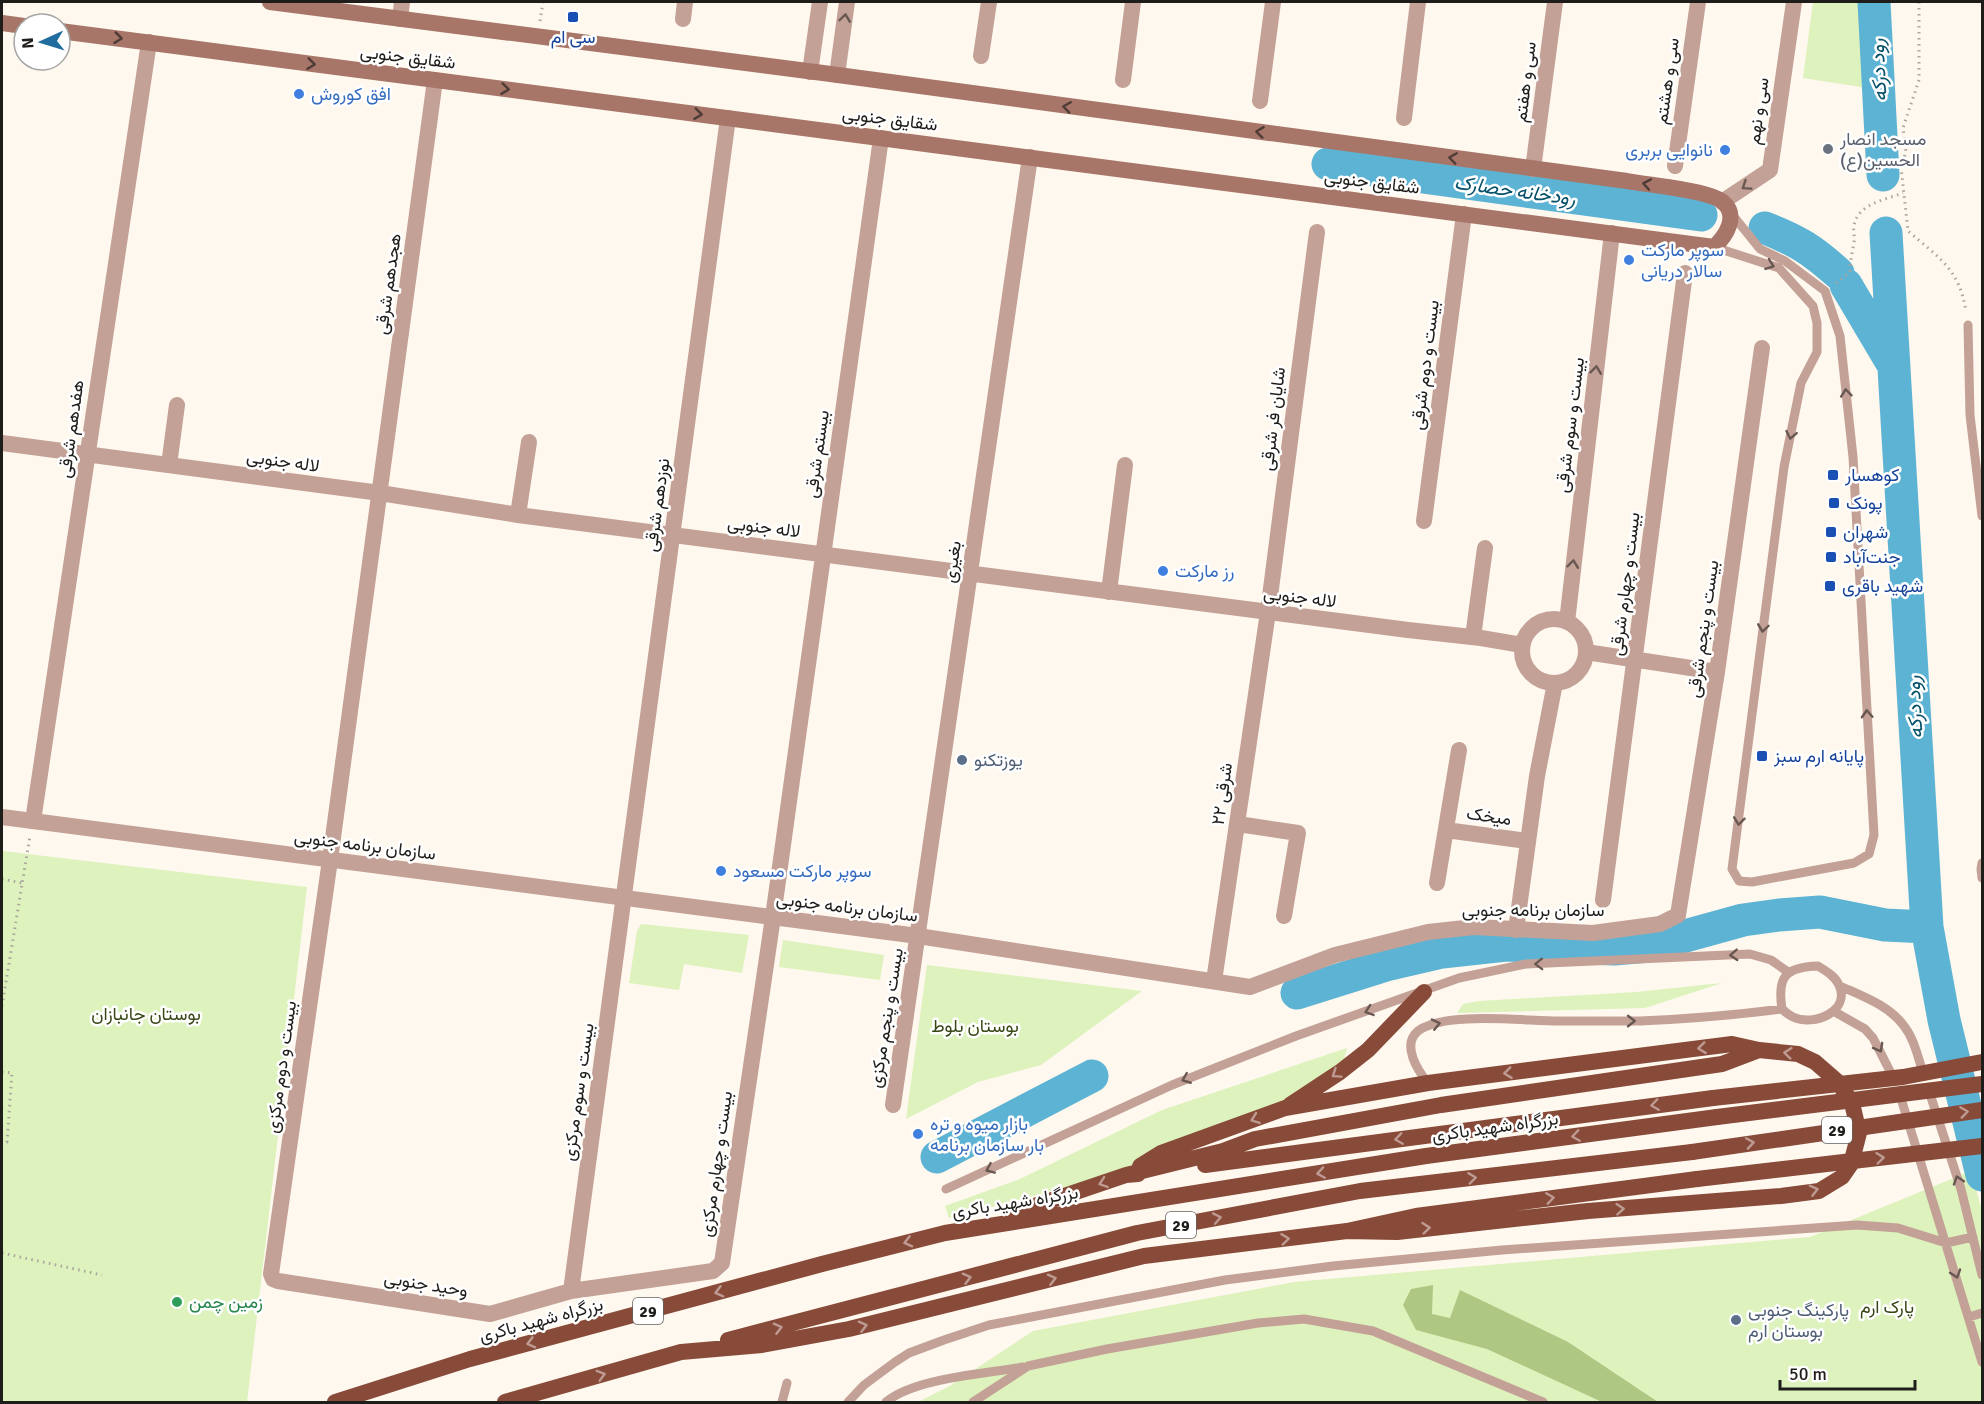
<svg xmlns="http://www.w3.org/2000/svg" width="1984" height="1404" font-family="Signika,Vazirmatn,sans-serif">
<rect width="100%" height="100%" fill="#fef8ee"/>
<path fill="#ddf2bc" d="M1813 2H1863L1867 88 1803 78Z
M2 851 307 887 247 1402H2Z
M641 924 749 935 742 973 684 964 679 990 629 983 637 931Z
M783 940 884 955 880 980 779 967Z
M927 965 1142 991 1041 1065 978 1082 906 1119Z
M1722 983 1645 1008 1457 1013 1463 1004 1479 1001 1636 992Z
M1347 1048 1343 1064 1285 1103 1173 1143 1120 1171 1075 1185 949 1218 945 1206 1020 1179 1162 1110Z
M1971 1171 1982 1211V1402H918L948 1387 1033 1331 1294 1282 1810 1237Z"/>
<path fill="#aec782" d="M1433 1285 1432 1314 1450 1318 1460 1290 1568 1342 1658 1402H1602L1487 1349 1416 1330 1403 1305 1411 1289Z"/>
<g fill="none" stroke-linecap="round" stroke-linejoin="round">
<path stroke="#5db3d4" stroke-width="33" d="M1874 2 1883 175
M1328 164 1701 215
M1765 228C1798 241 1811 249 1838 273
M1886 233 1927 927 1944 1020 1982 1175
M1846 285 1891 361
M1297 993 1386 965 1442 952 1506 945 1614 949 1649 946 1743 920 1779 915 1820 912 1885 925 1927 927
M937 1157 1092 1076"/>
<path stroke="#aaa59e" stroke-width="3" stroke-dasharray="1.5 4.5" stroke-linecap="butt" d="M1919 2V80L1903 128 1906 152 1901 167 1908 231C1938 257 1960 269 1966 312
M540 21 543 2
M1836 283 1850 272C1850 262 1852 253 1854 243 1855 237 1853 231 1854 225 1859 203 1885 200 1903 193
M2 879 22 883
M2 1006 30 836
M2 1072 12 1073 7 1142 2 1141
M2 1253 102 1275"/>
<path stroke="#c3a197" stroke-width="9" d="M1714 247 1779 268 1813 306 1817 323V352L1801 383 1784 467 1732 869 1739 881 1752 882 1854 863 1869 854 1874 835 1853 457 1840 336 1825 291 1785 261 1760 249 1731 213
M1968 325 1970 415 1982 516
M1982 863 1981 869 1982 878
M1818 966C1826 971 1835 976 1839 985 1851 1011 1814 1027 1793 1017 1789 1015 1785 1012 1782 1009 1777 977 1785 967 1818 966Z
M1840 986C1862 996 1890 1006 1904 1026 1915 1040 1918 1059 1924 1075
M1835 1012 1865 1029 1873 1038 1894 1079
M1428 1083C1418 1071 1401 1045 1418 1031 1443 1011 1525 1021 1558 1021 1585 1021 1613 1021 1640 1021 1688 1019 1735 1015 1782 1009
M1928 1088 1961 1189 1982 1275
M1899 1092 1982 1362
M946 1189 1172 1085 1296 1036 1459 978 1526 964 1750 954 1771 960 1788 972
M1969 1317 1982 1313
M782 1402 787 1383
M848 1402 864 1385 895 1362 909 1353 944 1340 989 1325 1225 1280 1333 1266 1502 1250 1857 1225 1898 1228 1946 1243 1973 1237
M886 1402C914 1378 985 1374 1023 1367
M973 1402 1028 1366 1107 1349 1258 1323 1304 1319 1373 1331 1543 1402"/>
<path stroke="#c3a197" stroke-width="16" d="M400 19 402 2
M683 19 685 2
M981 56 989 2
M810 72 820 2
M837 75 847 2
M435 80 330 860 271 1274 273 1279 278 1281 490 1314 571 1291 713 1271 722 1263 773 917 881 138
M1123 80 1133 2
M1260 101 1273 2
M1404 118 1418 2
M1675 166 1698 2
M1533 169 1555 2
M1722 202 1770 170 1794 2
M2 443 380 493 518 515 1408 630 1481 638 1522 645
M169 465 177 405
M518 515 529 442
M1424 521 1464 214
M1109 592 1125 465
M1522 651a32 32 0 1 1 64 0a32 32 0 1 1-64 0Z
M1567 622 1612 233
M1473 637 1485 548
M1586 652 1717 672
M33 821 149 42
M1238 824 1298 833 1284 916
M1446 830 1527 841
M1437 883 1459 750
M1603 900 1685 273
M1678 915 1717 672 1762 348
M1516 930 1537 776 1555 683
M1214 981 1268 612 1317 232
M893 1105 1030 157
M571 1291 728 118"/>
<path stroke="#c3a197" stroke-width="16" d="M2 817 918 936 1250 987 1335 955 1428 932 1474 927 1593 933 1660 924 1678 915"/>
<path stroke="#a77669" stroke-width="16" d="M2 23 24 26
M60 31 1714 247C1726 236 1739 216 1723 202 1709 190 1647 185 1627 181L823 73 270 2"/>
<path stroke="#884a39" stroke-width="16" d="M1290 1105 1340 1072 1368 1050 1424 992
M1205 1165 1713 1098
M1140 1166 1161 1153 1285 1108 1428 1083 1732 1044 1759 1050
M1126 1175 1223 1151 1255 1139 1441 1105 1722 1064 1759 1050 1798 1054 1815 1062 1838 1082 1852 1103 1859 1133 1851 1164 1842 1177 1819 1191 1781 1196 1588 1211 1397 1232 1347 1231
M1011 1214 1126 1175 1138 1174
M728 1340 1137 1233 1360 1191 1692 1152
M335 1402 470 1359 822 1264 945 1233 1426 1156 1717 1117
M505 1402 681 1352 762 1345 849 1329 1144 1256 1347 1231 1416 1216 1697 1179"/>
<path stroke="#884a39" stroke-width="16" d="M1713 1098 1903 1077 1982 1062
M1717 1117 1982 1084
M1692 1152 1982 1110
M1697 1179 1982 1146"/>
</g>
<defs><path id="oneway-chevron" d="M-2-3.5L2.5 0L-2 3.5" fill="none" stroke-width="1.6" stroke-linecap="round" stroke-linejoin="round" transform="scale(1.5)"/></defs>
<g stroke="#695852">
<use href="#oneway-chevron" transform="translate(845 18) rotate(-82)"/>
<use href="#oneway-chevron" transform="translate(1746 186) rotate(146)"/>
<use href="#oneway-chevron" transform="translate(1770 265) rotate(20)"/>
<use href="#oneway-chevron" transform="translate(1596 370) rotate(-83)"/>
<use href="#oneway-chevron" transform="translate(1846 393) rotate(-96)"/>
<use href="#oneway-chevron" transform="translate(1791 435) rotate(101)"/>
<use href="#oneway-chevron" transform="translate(1573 564) rotate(-83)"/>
<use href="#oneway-chevron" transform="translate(1763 628) rotate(98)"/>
<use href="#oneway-chevron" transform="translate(1867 714) rotate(-93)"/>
<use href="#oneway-chevron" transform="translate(1739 821) rotate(97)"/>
<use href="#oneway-chevron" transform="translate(1734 955) rotate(177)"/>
<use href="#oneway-chevron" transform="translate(1539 964) rotate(178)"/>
<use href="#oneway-chevron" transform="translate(1369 1011) rotate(161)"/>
<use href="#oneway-chevron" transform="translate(1631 1021)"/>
<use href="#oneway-chevron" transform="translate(1436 1024) rotate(-13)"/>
<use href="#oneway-chevron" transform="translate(1879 1048) rotate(61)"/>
<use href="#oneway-chevron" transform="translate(1186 1079) rotate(158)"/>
<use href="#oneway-chevron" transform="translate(990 1169) rotate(156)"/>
<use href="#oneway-chevron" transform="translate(1958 1180) rotate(-108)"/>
<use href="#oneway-chevron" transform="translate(1956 1274) rotate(72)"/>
</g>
<g stroke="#4f3c36">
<use href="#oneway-chevron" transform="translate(118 38) rotate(7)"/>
<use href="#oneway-chevron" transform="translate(311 64) rotate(7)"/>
<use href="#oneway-chevron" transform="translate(505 89) rotate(7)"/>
<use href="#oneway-chevron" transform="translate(1067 107) rotate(-172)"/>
<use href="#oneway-chevron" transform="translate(698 114) rotate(7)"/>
<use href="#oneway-chevron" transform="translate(1260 132) rotate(-173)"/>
<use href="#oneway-chevron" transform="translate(1453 158) rotate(-172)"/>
<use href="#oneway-chevron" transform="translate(1647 184) rotate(-170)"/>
</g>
<g stroke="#be9b92">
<use href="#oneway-chevron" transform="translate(1702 1048) rotate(173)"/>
<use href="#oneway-chevron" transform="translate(1788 1053) rotate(-174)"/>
<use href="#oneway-chevron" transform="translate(1508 1073) rotate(173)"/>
<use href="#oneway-chevron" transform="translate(1336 1074) rotate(146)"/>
<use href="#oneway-chevron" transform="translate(1655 1105) rotate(172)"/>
<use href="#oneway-chevron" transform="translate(1964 1112) rotate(-8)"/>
<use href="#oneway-chevron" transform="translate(1255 1119) rotate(160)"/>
<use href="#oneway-chevron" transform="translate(1576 1136) rotate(172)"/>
<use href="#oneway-chevron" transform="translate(1399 1139) rotate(172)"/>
<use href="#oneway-chevron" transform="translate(1750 1143) rotate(-9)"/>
<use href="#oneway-chevron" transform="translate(1880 1158) rotate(-6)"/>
<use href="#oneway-chevron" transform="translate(1321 1173) rotate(171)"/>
<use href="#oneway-chevron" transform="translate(1472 1178) rotate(-7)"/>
<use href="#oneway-chevron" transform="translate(1103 1183) rotate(161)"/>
<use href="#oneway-chevron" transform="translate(1814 1190) rotate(-14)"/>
<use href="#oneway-chevron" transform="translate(1550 1198) rotate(-8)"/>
<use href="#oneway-chevron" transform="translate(1620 1209) rotate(-4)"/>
<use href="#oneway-chevron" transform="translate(1217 1218) rotate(-11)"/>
<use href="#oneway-chevron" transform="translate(1426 1228) rotate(-6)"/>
<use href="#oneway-chevron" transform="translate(1285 1239) rotate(-7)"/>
<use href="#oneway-chevron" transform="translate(908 1242) rotate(166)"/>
<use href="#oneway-chevron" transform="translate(967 1278) rotate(-15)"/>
<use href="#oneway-chevron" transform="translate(1052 1279) rotate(-14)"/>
<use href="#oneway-chevron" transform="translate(719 1292) rotate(165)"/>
<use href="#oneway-chevron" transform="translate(863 1326) rotate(-14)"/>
<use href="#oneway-chevron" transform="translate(778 1328) rotate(-14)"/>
<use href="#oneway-chevron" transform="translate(531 1343) rotate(165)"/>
<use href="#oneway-chevron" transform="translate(601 1375) rotate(-16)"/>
</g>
<g fill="#1a4fb4" stroke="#fff" stroke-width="2">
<rect x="567" y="11" width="12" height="12" rx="3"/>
<rect x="1827" y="469" width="12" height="12" rx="3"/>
<rect x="1828" y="497" width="12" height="12" rx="3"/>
<rect x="1825" y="526" width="12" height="12" rx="3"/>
<rect x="1825" y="551" width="12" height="12" rx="3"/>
<rect x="1824" y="580" width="12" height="12" rx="3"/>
<rect x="1756" y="750" width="12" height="12" rx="3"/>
</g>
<g fill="#3f7fe0" stroke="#fff" stroke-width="2">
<circle cx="299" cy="94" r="6"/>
<circle cx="1725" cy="150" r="6"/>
<circle cx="1629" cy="260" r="6"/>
<circle cx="1163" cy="571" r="6"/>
<circle cx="721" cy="871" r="6"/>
<circle cx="918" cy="1134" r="6"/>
</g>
<circle fill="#6b7280" stroke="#fff" stroke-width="2" cx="1828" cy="149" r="6"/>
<g fill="#5c6f8a" stroke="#fff" stroke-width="2">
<circle cx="962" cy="760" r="6"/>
<circle cx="1736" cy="1320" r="6"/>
</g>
<circle fill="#2e9e5b" stroke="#fff" stroke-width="2" cx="177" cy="1302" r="6"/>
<g text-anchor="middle" stroke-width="5" stroke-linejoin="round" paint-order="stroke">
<g fill="#fff" stroke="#62615f" stroke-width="1.5">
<rect x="1822" y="1117" width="30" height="26" rx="4.5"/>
<rect x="1166" y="1212" width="30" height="26" rx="4.5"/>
<rect x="633" y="1298" width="30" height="26" rx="4.5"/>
</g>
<g font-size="16" font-weight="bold" fill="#1f1d1a">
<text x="1837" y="1136">29</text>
<text x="1181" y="1231">29</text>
<text x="648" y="1317">29</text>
</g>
<g font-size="18" fill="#164399" stroke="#fff" text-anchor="start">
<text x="573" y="43" text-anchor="middle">سی ام</text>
<text x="1845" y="481">کوهسار</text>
<text x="1846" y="509">پونک</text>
<text x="1843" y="538">شهران</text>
<text x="1843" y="563">جنت‌آباد</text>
<text x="1842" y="592">شهید باقری</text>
<text x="1774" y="762">پایانه ارم سبز</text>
</g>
<g font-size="18" fill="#1f1d1a" stroke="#fff">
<text transform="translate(408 57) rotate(7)" y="6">شقایق جنوبی</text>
<text transform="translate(1667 81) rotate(-82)" y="6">سی و هشتم</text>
<text transform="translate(1525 82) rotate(-83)" y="6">سی و هفتم</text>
<text transform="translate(1758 111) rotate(-82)" y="6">سی و نهم</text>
<text transform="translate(890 119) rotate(7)" y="6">شقایق جنوبی</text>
<text transform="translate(1372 182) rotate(7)" y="6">شقایق جنوبی</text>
<text transform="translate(388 284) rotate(-82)" y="6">هجدهم شرقی</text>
<text transform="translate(1425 365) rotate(-83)" y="6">بیست و دوم شرقی</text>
<text transform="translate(1273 419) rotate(-83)" y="6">شایان فر شرقی</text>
<text transform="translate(1570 425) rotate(-83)" y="6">بیست و سوم شرقی</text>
<text transform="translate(71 429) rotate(-82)" y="6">هفدهم شرقی</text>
<text transform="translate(817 454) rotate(-82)" y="6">بیستم شرقی</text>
<text transform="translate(283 461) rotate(8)" y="6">لاله جنوبی</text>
<text transform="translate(657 505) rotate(-82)" y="6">نوزدهم شرقی</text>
<text transform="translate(764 527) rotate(7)" y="6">لاله جنوبی</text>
<text transform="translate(952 562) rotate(-82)" y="6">بغیری</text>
<text transform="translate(1625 584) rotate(-83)" y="6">بیست و چهارم شرقی</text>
<text transform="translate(1300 597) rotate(7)" y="6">لاله جنوبی</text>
<text transform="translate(1703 629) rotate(-82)" y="6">بیست و پنجم شرقی</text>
<text transform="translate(1222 794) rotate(-82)" y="6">۲۲ شرقی</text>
<text transform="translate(1489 816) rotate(8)" y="6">میخک</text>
<text transform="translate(365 845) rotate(7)" y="6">سازمان برنامه جنوبی</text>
<text transform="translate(847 907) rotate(7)" y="6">سازمان برنامه جنوبی</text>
<text x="1533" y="916">سازمان برنامه جنوبی</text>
<text transform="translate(886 1018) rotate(-81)" y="6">بیست و پنجم مرکزی</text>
<text transform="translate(281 1067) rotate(-82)" y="6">بیست و دوم مرکزی</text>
<text transform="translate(578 1092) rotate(-82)" y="6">بیست و سوم مرکزی</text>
<text transform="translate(1495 1127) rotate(-8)" y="6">بزرگراه شهید باکری</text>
<text transform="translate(716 1164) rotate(-82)" y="6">بیست و چهارم مرکزی</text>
<text transform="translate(1015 1202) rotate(-9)" y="6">بزرگراه شهید باکری</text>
<text transform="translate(426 1284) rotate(9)" y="6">وحید جنوبی</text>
<text transform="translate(541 1320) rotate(-15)" y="6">بزرگراه شهید باکری</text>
</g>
<g font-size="18" fill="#366cbe" stroke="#fff" text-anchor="start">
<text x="311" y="100">افق کوروش</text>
<text x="1713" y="156" text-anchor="end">نانوایی بربری</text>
<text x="1641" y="256">سوپر مارکت<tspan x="1641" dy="21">سالار دریانی</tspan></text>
<text x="1175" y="577">رز مارکت</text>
<text x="733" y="877">سوپر مارکت مسعود</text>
<text x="930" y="1130">بازار میوه و تره<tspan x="930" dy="21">بار سازمان برنامه</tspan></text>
</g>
<g font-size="18" fill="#5b616d" stroke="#fff" text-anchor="start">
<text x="1840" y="145">مسجد انصار<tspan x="1840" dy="21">الحسین(ع)</tspan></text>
</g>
<g font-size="18" fill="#4e5e75" stroke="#fff" text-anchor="start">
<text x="974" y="766">یوزتکنو</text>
<text x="1748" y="1316">پارکینگ جنوبی<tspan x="1748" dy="21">بوستان ارم</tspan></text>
</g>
<g font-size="18" fill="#364614" stroke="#fff">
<text x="146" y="1020">بوستان جانبازان</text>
<text x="975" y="1032">بوستان بلوط</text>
<text x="1887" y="1313">پارک ارم</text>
</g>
<g font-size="18" fill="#27864d" stroke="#fff" text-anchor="start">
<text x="189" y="1308">زمین چمن</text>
</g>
<g font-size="20" font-style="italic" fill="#055169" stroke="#fff">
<text transform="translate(1878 70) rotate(-93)" y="7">رود درکه</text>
<text transform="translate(1515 190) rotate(8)" y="7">رودخانه حصارک</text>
<text transform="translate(1914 707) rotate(-93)" y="7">رود درکه</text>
</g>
</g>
<rect width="1984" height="1404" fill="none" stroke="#1f1d1a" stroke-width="6"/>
<g transform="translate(42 42) rotate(266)"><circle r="28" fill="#ffffff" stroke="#a5a5a3" stroke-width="1.5"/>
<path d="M0-4.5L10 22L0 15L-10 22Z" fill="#216d9f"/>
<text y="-9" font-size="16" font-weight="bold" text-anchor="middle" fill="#1f1d1a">N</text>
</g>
<path d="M1780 1380v9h135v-9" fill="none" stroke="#1f1d1a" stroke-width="3"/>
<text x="1789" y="1380" font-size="18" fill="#1f1d1a" stroke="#ffffff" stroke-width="4.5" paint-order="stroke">50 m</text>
</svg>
